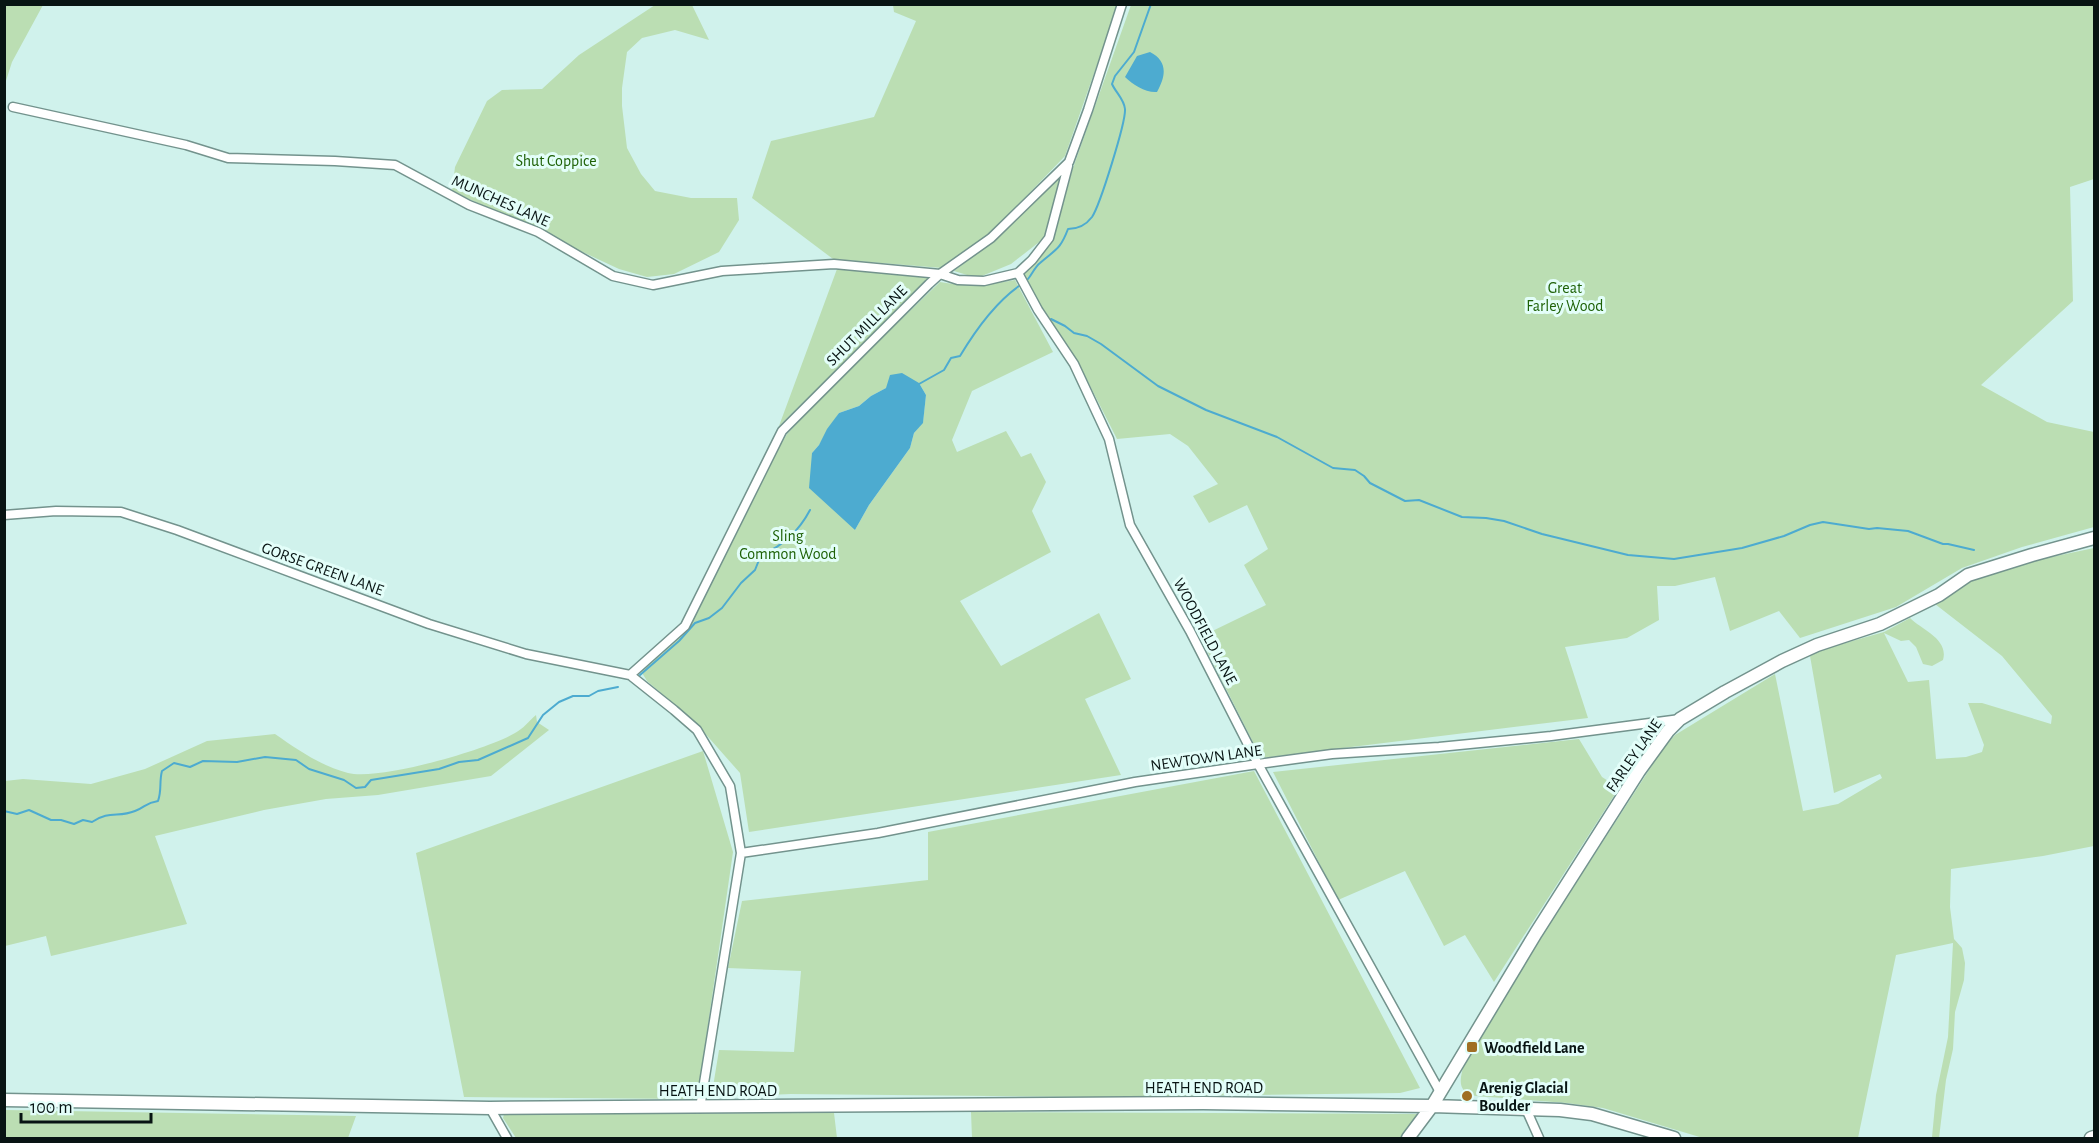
<svg xmlns="http://www.w3.org/2000/svg" width="2099" height="1143" font-family="'Alegreya Sans',sans-serif">
<rect width="100%" height="100%" fill="#d0f2ec"/>
<path fill="#bbdeb3" fill-rule="evenodd" d="M5 4 43 5 12 62 5 84Z
M655 5H692L709 40 675 30 642 38 627 52 622 88V106L627 148 641 174 655 191 691 198H737L739 220 719 252 674 274 647 277 619 269 452 191 455 167 487 101 502 90 542 89 579 55Z
M893 5H1118L1065 156 990 234 942 268 833 259 752 198 771 141 874 117 916 21 894 12Z
M1131 5H2094V179L2070 187 2073 301 1981 385 2047 422 2094 432V527L2022 547 1962 568 1896 607 1800 638 1779 611 1730 631 1715 577 1675 586H1657L1659 620 1627 638 1565 647 1588 718 1261 758 1200 637 1266 605 1244 565 1268 549 1247 505 1209 523 1193 496 1218 484 1188 446 1170 434 1117 439 1084 374 1018 270 1053 241 1073 168Z
M1063 173 1047 236 1011 264 977 278 954 271 995 240Z
M837 269 932 276 779 426Z
M1015 280 1053 352 972 391 952 440 957 452 1006 431 1021 457 1031 453 1046 482 1032 511 1051 552 960 601 1001 666 1099 613 1131 679 1085 699 1121 775 749 832 740 773 694 721 647 681 641 671 688 625 696 614 726 542 787 434 835 383 940 282C966 287 989 285 1015 280ZM919 383 926 395 923 422 914 433 910 448 869 505 855 530 812 453 819 445 839 413 859 406 871 396 886 388Z
M2094 548V846L2043 856 1951 869 1950 907 1954 939 1962 948 1965 963 1964 980 1955 1012 1953 1049 1946 1080 1939 1138 1932 1137 1936 1095 1948 1037 1953 943 1896 955 1858 1138H1703L1603 1108 1567 1103 1476 1096C1456 1092 1460 1079 1464 1064L1527 959 1662 750 1675 735 1775 674 1803 811 1838 804 1882 778 1880 774 1834 793 1810 656 1824 649 1884 632 1910 618C1922 630 1949 639 1943 660L1932 666 1923 664 1916 647 1909 640 1901 641 1884 633 1908 682 1929 680 1936 759 1966 757 1982 752 1984 745 1968 703H1982L2051 724 2052 716 2002 656 1935 604 1970 581 2042 559Z
M536 715 537 722 549 730 491 776 378 795 326 799 264 810 155 836 187 924 51 956 46 936 5 946V781L23 779 91 784 145 769 207 741 275 734C298 750 321 766 348 773 379 781 486 750 515 733 523 729 529 721 536 715Z
M1579 739 1602 777 1619 788 1494 982 1465 935 1444 946 1405 871 1338 900 1273 772Z
M703 751 733 852 698 1094 692 1099 464 1097 416 853Z
M1254 771 1420 1088 1400 1093 1098 1097 791 1094 715 1097 712 1093 719 1050 794 1052 801 971 728 968 742 901 928 880V832Z
M5 1110 356 1116 348 1138H5Z
M971 1112 1419 1114 1401 1138H972Z
M834 1113 837 1138H516L503 1118 504 1114Z"/>
<path fill="#4dabd0" d="M1150 52C1168 61 1166 76 1157 92 1146 93 1133 85 1125 77L1137 56Z
M902 373 919 383 926 395 923 423 914 433 910 448 869 505 855 530 809 488 812 453 819 445 827 429 839 413 859 406 871 396 886 388 890 375Z"/>
<g fill="none" stroke-linecap="round" stroke-linejoin="round">
<path stroke="#4dabd0" stroke-width="2" d="M1028 279C1032 274 1035 267 1040 263 1056 249 1060 250 1068 229 1077 229 1086 225 1092 217 1100 205 1126 122 1125 109 1124 99 1116 93 1112 84L1115 76 1134 52 1151 4
M1051 319 1065 326 1074 333 1087 336 1101 344 1158 386 1206 410 1277 437 1333 468 1355 470 1364 476 1370 483 1405 501 1419 500 1462 517 1486 518 1504 521 1542 534 1628 555 1674 559 1742 548 1784 536 1810 525 1823 522 1869 529 1877 528 1908 531 1943 544H1948L1974 550
M919 384 944 370 951 358 960 356C975 331 995 303 1019 286
M640 675 679 641 695 623 709 618 722 608 741 583 755 570 761 555C783 546 799 531 810 510
M4 811 17 814 29 810 51 820H61L74 824 83 820 92 822C110 810 118 818 135 811 146 807 145 803 158 801 162 790 159 782 162 771L174 763 190 767 203 761 237 762 265 757 296 760 309 769 344 780 356 788 365 787 371 780 439 769 459 762 478 760 528 738 543 715 559 702 573 696H589L598 691 618 687"/>
<g stroke="#73938d" stroke-width="11">
<path id="street" d="M13 107 186 145 228 158 335 161 395 165 469 205 538 232 613 276 653 285 722 271 834 264 940 274 958 280 984 281 1018 273 1038 310 1074 364 1109 439 1130 525 1190 631 1258 764 1440 1092
M1018 273 1032 260 1049 238 1068 166
M4 515 56 511 121 512 177 530 429 624 526 654 630 675 674 710 697 730 730 786 741 853 700 1108
M630 675 685 626 782 431 929 284 940 274 991 238 1069 162 1088 110 1122 4
M741 853 878 833 1135 782 1258 764 1332 754 1439 747 1551 736 1680 719
M490 1108 507 1138
M1526 1109 1539 1138"/>
</g>
<g stroke="#73938d" stroke-width="15">
<path id="secondary" d="M4 1100 490 1108 1203 1103 1432 1106 1560 1110 1592 1114 1674 1138
M1408 1138 1432 1106 1536 933 1639 771 1668 731 1680 719 1725 692 1782 661 1817 645 1880 624 1939 595 1968 575 2032 555 2094 538
M2091 1138 2094 1137"/>
</g>
<use href="#street" stroke="#fff" stroke-width="8"/>
<use href="#secondary" stroke="#fff" stroke-width="12"/>
</g>
<g fill="#a06f24" stroke="#e3fef9" stroke-width="2">
<rect x="1466" y="1041" width="12" height="12" rx="3"/>
<circle cx="1467" cy="1096" r="6"/>
</g>
<g text-anchor="middle" stroke-width="6" stroke-linejoin="round" paint-order="stroke">
<g font-size="16" fill="#1e6106" stroke="#e3fef9">
<text x="556" y="166">Shut Coppice</text>
<text x="1565" y="293">Great<tspan x="1565" dy="18">Farley Wood</tspan></text>
<text x="788" y="541">Sling<tspan x="788" dy="18">Common Wood</tspan></text>
</g>
<g font-size="16" fill="#081413" stroke="#e3fef9">
<text transform="translate(501 200) rotate(24)" y="6">MUNCHES LANE</text>
<text transform="translate(866 325) rotate(-45)" y="6">SHUT MILL LANE</text>
<text transform="translate(323 568) rotate(20)" y="6">GORSE GREEN LANE</text>
<text transform="translate(1206 631) rotate(62)" y="6">WOODFIELD LANE</text>
<text transform="translate(1633 755) rotate(-55)" y="6">FARLEY LANE</text>
<text transform="translate(1206 757) rotate(-8)" y="6">NEWTOWN LANE</text>
<text x="1204" y="1093">HEATH END ROAD</text>
<text x="718" y="1096">HEATH END ROAD</text>
</g>
<g font-size="16" font-weight="bold" fill="#081413" stroke="#e3fef9" text-anchor="start">
<text x="1484" y="1053">Woodfield Lane</text>
<text x="1479" y="1093">Arenig Glacial<tspan x="1479" dy="18">Boulder</tspan></text>
</g>
</g>
<rect width="2099" height="1143" fill="none" stroke="#081413" stroke-width="12"/>
<path d="M21 1113v9h130v-9" fill="none" stroke="#081413" stroke-width="3"/>
<text x="30" y="1113" font-size="18" fill="#081413" stroke="#e3fef9" stroke-width="4.5" paint-order="stroke">100 m</text>
</svg>
